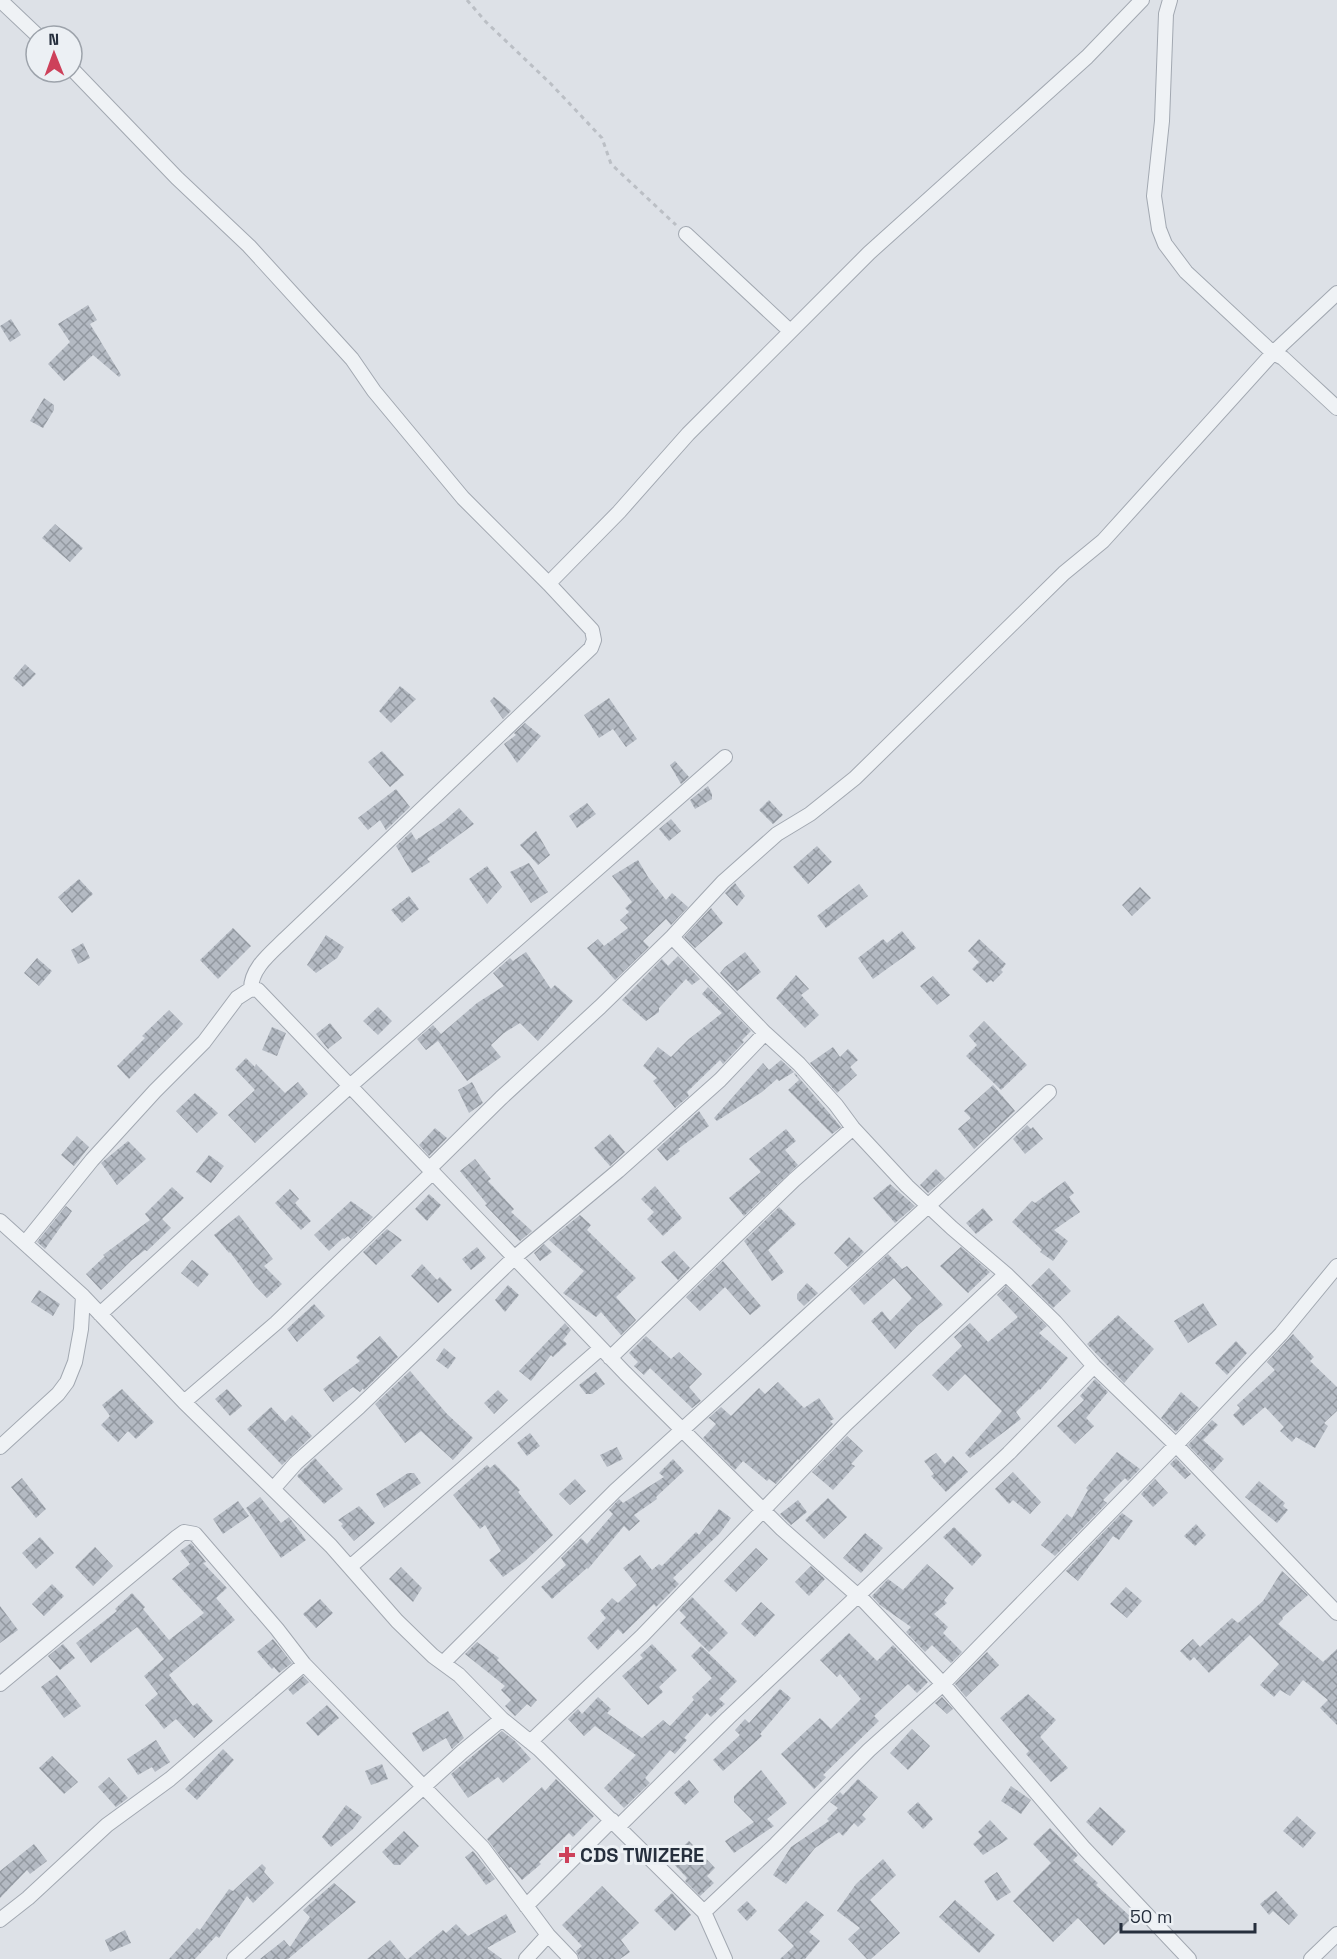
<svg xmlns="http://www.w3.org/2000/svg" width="1337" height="1959" font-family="'Space Grotesk',sans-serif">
<defs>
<pattern id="building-cross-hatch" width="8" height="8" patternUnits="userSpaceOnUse" patternTransform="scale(1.5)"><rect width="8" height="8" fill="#b4bac3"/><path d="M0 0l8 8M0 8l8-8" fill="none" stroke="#9298a0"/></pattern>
</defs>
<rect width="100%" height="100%" fill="#dde1e7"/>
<path fill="url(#building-cross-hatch)" d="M88 305 97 320 90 324 121 375 119 377 93 355 64 381 48 364 70 342 58 324Z
M11 319 21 335 10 342 0 326Z
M44 398 54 405V410L43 428 30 421Z
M55 524 83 548 70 562 42 538Z
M25 664 36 674 23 687 13 678Z
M400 686 416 699 391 723 379 711Z
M494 697 511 711 503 719 490 701Z
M609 698 637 739 626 747 613 729 599 738 584 715Z
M525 723 541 736 517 763 504 744 516 735 514 733Z
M382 751 404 775 390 787 368 762Z
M675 761 689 777 681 784 670 765Z
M708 786 712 794V799L695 809 690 800Z
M396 789 410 807 386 830 380 820 368 830 358 818Z
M769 800 783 815 773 824 759 810Z
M587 803 596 814 577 828 569 816Z
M459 808 474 824 427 859 430 862 412 873 396 846 411 832 416 840 444 821Z
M671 819 681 831 669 841 659 829Z
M536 831 550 855 538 865 520 845Z
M817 846 832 862 808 884 793 867Z
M638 860 648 877 666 900 672 893 688 907 671 925 666 919 643 941 649 947 615 980 587 948 598 939 604 946 628 928 620 920 629 912 625 908 632 902 612 876Z
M529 863 548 892 531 903 510 872Z
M487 866 502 887 487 904 469 879Z
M79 879 93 894 72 913 58 897Z
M735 883 745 896 737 906 725 893Z
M859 884 868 896 826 928 817 916Z
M1140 887 1151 898 1132 916 1122 905Z
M409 896 419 909 402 923 391 910Z
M711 908 723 923 695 948 684 937Z
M233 928 251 946 218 979 200 960Z
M902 931 916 948 873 979 858 958 883 939 887 943Z
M326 935 344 947 337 958 316 973 307 965Z
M979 939 1006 964 1001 970 1003 972 993 982 991 980 987 983 972 969 979 962 968 951Z
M83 943 90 958 78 964 71 950Z
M526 952 551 989 555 985 573 1001 538 1041 520 1023 504 1033 491 1045 501 1057 467 1081 438 1041 426 1050 417 1039 433 1025 441 1034 477 1003 504 986 493 973 510 958 513 961Z
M745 952 761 972 737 991 720 973 725 967Z
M678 956 700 979 692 985 686 979 659 1008V1012L646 1021 622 1000 662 959 668 966Z
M37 958 52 971 39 986 24 973Z
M796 975 809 989 801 995 819 1015 805 1028 776 998Z
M933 976 950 995 937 1005 920 986Z
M708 987 751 1031 742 1040 744 1042 723 1064 720 1060 687 1092 689 1096 675 1108 653 1081 657 1078 643 1066 658 1047 671 1057 689 1039 722 1013 702 994Z
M378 1007 392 1021 378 1035 363 1021Z
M169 1010 183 1024 129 1079 117 1066 145 1038 142 1036Z
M984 1021 1027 1065 1001 1090 966 1056 977 1045 969 1036Z
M330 1023 342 1038 328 1049 316 1034Z
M272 1027 286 1033 277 1056 262 1050Z
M833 1047 840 1057 848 1049 858 1060 850 1067 857 1075 837 1093 810 1063Z
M246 1058 255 1067 256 1064 285 1093 298 1082 308 1094 255 1143 228 1115 255 1090 235 1069Z
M781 1060 794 1072 779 1081 777 1079 762 1092 717 1121 714 1118 763 1063 769 1070Z
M795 1073 841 1127 832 1134 788 1090 799 1080 794 1074Z
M472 1082 483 1103 469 1113 458 1090Z
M993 1085 1015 1111 974 1149 958 1129 971 1118 964 1111Z
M195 1093 218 1113 197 1133 176 1111Z
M699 1111 709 1126 678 1149 680 1151 667 1161 657 1149Z
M1027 1125 1031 1129 1033 1127 1043 1139 1025 1154 1013 1139Z
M435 1128 447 1138 429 1156 419 1145Z
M786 1129 796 1141 785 1150 798 1165 744 1216 729 1198 761 1172 749 1159Z
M610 1134 625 1152 610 1166 594 1148Z
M77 1136 89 1147 74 1166 61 1155Z
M128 1141 146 1159 117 1185 101 1163Z
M209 1155 224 1166 211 1183 196 1172Z
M475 1159 491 1179 488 1181 514 1209 511 1212 532 1231 520 1241 485 1205 487 1204 460 1171Z
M936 1169 945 1178 928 1193 920 1185Z
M1065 1181 1074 1193 1069 1197 1080 1212 1054 1230 1068 1241 1053 1261 1040 1252 1042 1250 1012 1222 1032 1201 1035 1203Z
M890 1184 915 1206 895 1223 873 1198Z
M655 1186 682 1218 663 1236 647 1219 654 1212 641 1199Z
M172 1187 184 1198 162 1219 171 1228 147 1251 145 1250 132 1260 101 1290 86 1274 105 1256 103 1255 150 1220 145 1214Z
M290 1189 299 1199 295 1203 311 1221 301 1230 275 1203Z
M429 1194 441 1205 427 1221 415 1209Z
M351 1201 373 1217 351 1239 348 1236 344 1239 343 1238 329 1251 314 1235Z
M66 1206 72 1211 45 1249 37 1242Z
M779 1207 796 1224 768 1250 784 1272 772 1281 744 1241Z
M983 1208 993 1220 976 1234 966 1223Z
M239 1215 273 1259 264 1266 282 1284 267 1298 255 1286 230 1252 229 1253 214 1235Z
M580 1215 591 1225 587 1230 636 1278 616 1297 636 1320 621 1335 601 1312 596 1317 563 1293 584 1271 549 1240Z
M387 1229 402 1240 376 1265 363 1252Z
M849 1237 864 1252 848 1267 834 1253Z
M544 1244 552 1252 540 1261 534 1253Z
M477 1247 486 1258 471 1270 462 1259Z
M961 1247 990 1272 968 1293 940 1266Z
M674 1251 690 1268 678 1280 661 1262Z
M888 1254 902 1269 907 1266 943 1305 917 1326 895 1349 871 1321 882 1311 890 1321 912 1298 894 1278 864 1305 850 1289Z
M192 1260 209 1274 198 1287 181 1273Z
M723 1261 761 1306 750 1315 725 1287 700 1311 686 1297Z
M422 1264 437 1280 440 1277 452 1290 438 1303 411 1276Z
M1049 1268 1071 1291 1053 1308 1031 1286Z
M807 1283 818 1293 804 1306 797 1299V1294Z
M508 1285 519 1295 505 1312 495 1300Z
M1006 1286 1047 1326 1039 1333 1068 1358 1040 1390 1039 1389 1016 1412 1021 1419 970 1458 965 1453 1002 1411 965 1374 948 1391 932 1375 962 1346 954 1337 970 1323 988 1342 1018 1317 997 1295Z
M39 1290 60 1304 53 1316 31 1302Z
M1203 1303 1217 1325 1188 1343 1174 1321Z
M314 1304 325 1316 297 1342 287 1329Z
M1118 1315 1154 1349 1124 1383 1087 1344Z
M565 1323 571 1330 563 1340 567 1344 553 1357 551 1355 531 1381 519 1371Z
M1293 1334 1314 1357 1310 1361 1337 1387V1411L1324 1423 1328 1426 1315 1448 1296 1437 1292 1442 1280 1431 1284 1427 1265 1407 1243 1426 1233 1415 1240 1408 1237 1405 1275 1370 1267 1362Z
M380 1336 398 1357 364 1390 363 1388 360 1392 353 1387 333 1402 323 1389 360 1361 356 1357Z
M646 1336 671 1359 679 1352 702 1374 689 1387 701 1401 692 1408 650 1368 644 1375 634 1366 638 1362 629 1353Z
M1236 1341 1247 1353 1227 1375 1215 1363Z
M444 1348 456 1358 448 1369 436 1360Z
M410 1371 447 1414 473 1438 453 1460 421 1431 405 1443 375 1404Z
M596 1372 605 1384 592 1394H586L579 1385Z
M1095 1379 1108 1392 1086 1418 1094 1426 1075 1444 1057 1426 1084 1400 1080 1396Z
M778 1382 804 1408 819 1398 834 1419 830 1421 833 1424 799 1460 798 1459 776 1484 769 1479 767 1481 743 1461 735 1470 703 1438 716 1424 709 1418 705 1421 721 1407 731 1416 759 1388 765 1394Z
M122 1389 154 1422 136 1439 128 1431 118 1442 101 1425 110 1416 102 1405Z
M227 1389 242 1406 230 1416 215 1399Z
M498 1390 508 1400 494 1414 484 1403Z
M1181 1392 1199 1408 1176 1432 1161 1418Z
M271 1407 285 1422 292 1415 312 1436 282 1465 247 1429Z
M1212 1420 1218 1425 1203 1440 1224 1459 1213 1471 1188 1445Z
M530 1433 540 1446 527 1456 517 1443Z
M847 1436 863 1451 851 1464 855 1466 833 1490 812 1472Z
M617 1447 623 1459 607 1467 600 1455Z
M1117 1452 1140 1469 1128 1481 1125 1478 1103 1500 1107 1503 1055 1556 1041 1545 1067 1514 1072 1518 1088 1490 1086 1488Z
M936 1453 945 1464 953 1456 968 1472 946 1492 931 1476 934 1474 924 1461Z
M315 1458 343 1489 324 1504 297 1476Z
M1176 1458 1191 1474 1185 1479 1170 1464Z
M673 1459 684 1471 656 1497 657 1499 634 1515 640 1521 629 1531 624 1526 588 1569 587 1568 552 1599 541 1587 566 1565 561 1558 581 1538 587 1544 613 1514 609 1510 619 1499 623 1503 664 1477 659 1473Z
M495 1464 520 1490 518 1492 553 1535 525 1561 503 1577 489 1560 501 1551 485 1525 480 1529 453 1495 487 1465 490 1468Z
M1013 1472 1041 1502 1030 1514 1013 1500 1009 1504 995 1489Z
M408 1473H414L421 1483 384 1508 376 1494Z
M22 1478 46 1509 36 1518 11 1487Z
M575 1479 586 1491 570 1505 559 1494Z
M1155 1479 1168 1493 1153 1507 1141 1494Z
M1259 1481 1285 1503 1283 1506 1288 1510 1277 1523 1245 1497Z
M260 1497 281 1523 289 1517 306 1540 281 1558 246 1508Z
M828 1498 847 1517 824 1539 805 1520Z
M798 1500 807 1512 791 1525 780 1514Z
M238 1501 249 1516 223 1534 213 1519Z
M359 1506 375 1523 354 1541 341 1526 343 1524 338 1520Z
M719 1509 731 1518 720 1533 673 1578 679 1584 656 1607 654 1604 623 1634 618 1629 598 1650 587 1638 606 1618 600 1611 612 1598 618 1603 637 1585 623 1568 640 1555 652 1570 659 1564 662 1566 696 1532 699 1535Z
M1122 1513 1133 1521 1119 1540 1113 1536 1078 1581 1066 1571Z
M1196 1524 1206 1535 1195 1546 1184 1536Z
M954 1527 982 1555 972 1566 943 1537Z
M865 1533 883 1548 861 1573 843 1558Z
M40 1537 54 1553 36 1569 22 1553Z
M191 1543 206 1562 203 1563 227 1588 216 1598 235 1620 169 1675 193 1706 197 1703 213 1721 194 1738 176 1719 164 1729 145 1705 158 1694 144 1676 164 1659 137 1627 91 1663 76 1643 117 1611 115 1609 132 1593 145 1607 143 1609 169 1640 204 1613 172 1579 190 1564 180 1551Z
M95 1547 113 1566 93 1586 75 1567Z
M756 1548 768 1559 736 1592 724 1581Z
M927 1564 954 1588 944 1600 947 1603 934 1614 948 1627 943 1633 962 1652 951 1663 932 1645 925 1652 906 1632 911 1627 880 1605 872 1596 888 1579 903 1590Z
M811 1566 825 1579 809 1596 795 1582Z
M401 1567 422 1588 413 1602 389 1579Z
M1282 1571 1308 1595 1282 1618 1283 1619 1278 1624 1323 1662 1337 1649V1725L1320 1708 1328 1700 1303 1680 1290 1696 1280 1690 1274 1697 1260 1685 1279 1664 1250 1635 1209 1673 1194 1657 1190 1661 1180 1651 1193 1639 1200 1647 1232 1618 1238 1623 1263 1601Z
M52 1584 64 1596 44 1616 32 1604Z
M1126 1587 1142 1601 1127 1618 1110 1604Z
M692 1597 728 1633 709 1652 680 1623 686 1617 679 1610Z
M320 1599 333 1613 316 1628 303 1614Z
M761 1602 775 1615 755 1637 741 1624Z
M0 1606 18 1630 0 1643Z
M849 1633 877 1661 893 1645 928 1682 917 1693 908 1684 874 1716 879 1721 823 1775 826 1777 814 1789 781 1754 820 1718 831 1729 861 1699 840 1674 837 1677 820 1660Z
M273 1639 292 1663 279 1673 274 1667 272 1669 257 1652Z
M477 1642 499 1658 497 1660 537 1700 531 1707 527 1704 515 1716 505 1706 511 1700 501 1690 505 1686 465 1654Z
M63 1644 75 1658 60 1670 48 1656Z
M652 1644 677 1670 659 1687 663 1692 648 1705 622 1676 643 1658 640 1655Z
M701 1646 737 1681 719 1699 725 1704 711 1717 707 1713 684 1738 687 1740 675 1754 670 1750 645 1778 650 1783 624 1808 604 1788 636 1755 595 1726 584 1736 568 1719 578 1709 582 1714 598 1697 611 1709 607 1713 642 1738 663 1720 670 1726 694 1700 692 1697 712 1678 691 1656Z
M987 1652 999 1665 966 1697 955 1684Z
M57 1675 81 1706 64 1718 41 1687Z
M303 1676 309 1682 293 1695 288 1689Z
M780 1689 791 1698 760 1734 762 1736 723 1771 713 1760 740 1735 735 1730 745 1719 749 1723Z
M1028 1694 1056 1720 1040 1737 1068 1768 1051 1782 1026 1754 1029 1751 1000 1718Z
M942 1697 953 1709 947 1714 935 1703Z
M327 1705 339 1718 318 1736 306 1723Z
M448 1711 464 1738 452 1749 446 1738 423 1752 412 1733Z
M912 1729 930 1746 908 1770 890 1753Z
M502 1731 515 1741 531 1759 503 1783 498 1777 468 1798 451 1774Z
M156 1740 170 1762 155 1772 152 1767 138 1775 127 1759Z
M223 1749 234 1760 197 1800 185 1789Z
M52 1756 78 1782 64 1794 39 1768Z
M382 1764 388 1779 371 1785 365 1771Z
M761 1770 787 1803 767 1819 774 1826 734 1853 725 1841 754 1822 734 1802V1796Z
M109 1777 128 1798 116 1807 98 1787Z
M556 1779 594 1816 573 1837 569 1833 539 1862 541 1864 522 1880 511 1867 509 1868 487 1839 542 1787 545 1791Z
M858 1779 878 1797 862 1815 866 1819 858 1827 854 1823 843 1836 839 1832 815 1848 786 1884 773 1875 791 1847 829 1821 827 1819 838 1808 830 1802 840 1792 843 1795Z
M689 1780 699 1792 685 1805 674 1793Z
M1011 1786 1031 1800 1021 1814 1001 1801Z
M918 1802 933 1819 923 1829 907 1812Z
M346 1805 362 1817 353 1829 331 1847 322 1837Z
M1100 1807 1126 1831 1112 1846 1086 1822Z
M1297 1816 1316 1833 1303 1848 1283 1831Z
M990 1820 1008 1839 983 1855 973 1844 982 1836 978 1832Z
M1050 1828 1078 1855 1073 1860 1098 1883 1096 1885 1132 1918 1104 1945 1078 1918 1053 1942 1013 1901 1051 1863 1033 1844Z
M404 1831 419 1846 400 1865H394L382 1852Z
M689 1841 715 1868 707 1876 714 1883 700 1896 685 1881 687 1878 669 1859Z
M34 1844 47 1861 30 1874 27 1870 0 1898V1871Z
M473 1851 495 1879 486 1885 465 1857Z
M883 1859 896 1875 870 1900 900 1933 871 1959H867L848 1939 860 1928 837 1911 856 1884Z
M262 1864 266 1868 264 1872 274 1883 253 1903 247 1896 219 1938 216 1936 195 1959H169L197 1928 200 1930 229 1889 233 1891Z
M997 1872 1011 1892 997 1901 984 1881Z
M334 1883 356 1902 288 1959H260L284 1940 290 1947 310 1917 303 1910Z
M602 1886 639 1923 621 1940 630 1952 620 1959H580L576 1951 582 1946 562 1925Z
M1276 1891 1298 1915 1289 1925 1273 1911 1269 1915 1260 1904Z
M672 1893 691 1915 675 1931 654 1910Z
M955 1900 995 1935 979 1953 939 1917Z
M747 1901 757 1911 747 1921 737 1910Z
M806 1901 824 1915 809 1932 820 1941 805 1959H780L794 1946 778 1930Z
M506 1914 516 1932 487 1948 502 1959H408L443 1930 446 1933 456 1924 468 1936Z
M125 1930 131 1943 110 1952 105 1940Z
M390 1940 406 1959H367Z"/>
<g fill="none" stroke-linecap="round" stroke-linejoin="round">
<g stroke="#a2a8b1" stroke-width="16">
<path id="street" d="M0 0 38 36
M1170 0 1166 14 1162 121 1154 196 1159 229 1165 244 1186 272 1273 353 1337 293
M72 69 177 178 249 246 352 359 374 391 463 498 549 584
M686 234 790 331
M672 937 765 1033 799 1064 836 1105 853 1128 907 1186 952 1228 1006 1274 1055 1322 1094 1366 1176 1445 1337 1613
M251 989C251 968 271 953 285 939L591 648 594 640 592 630 549 584 554 578 619 512 688 434 869 253 1087 57 1142 0
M430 1168 501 1098 600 1007 672 937 723 882 777 834 810 814 855 778 1064 573 1103 541 1273 353 1283 358 1337 408
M0 1221 83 1296 184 1402 331 1546 397 1621 433 1656 459 1675 502 1719 539 1749 704 1912 725 1959
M25 1243 92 1160 155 1091 204 1042 237 998 251 989 258 990 625 1373 782 1529 865 1602 943 1684 1083 1847 1189 1959
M100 1314 350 1086 725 757
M610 1358 794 1180 853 1128
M184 1402 276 1323 433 1172
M0 1447 58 1394 67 1382 75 1362 81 1329 83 1296
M273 1489 296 1463 359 1407 515 1257 618 1171 720 1080 765 1033
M350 1567 601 1348
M443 1663 615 1491 928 1206 1049 1092
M0 1684 177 1537 184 1532 195 1534 277 1629 304 1664 483 1848 548 1935 571 1959
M530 1742 642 1636 846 1424 1006 1274
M618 1827 728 1718 1009 1453 1094 1366
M526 1906 612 1820
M704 1912 776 1844 869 1750 943 1684 1176 1445 1281 1334 1337 1266
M0 1920 28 1898 107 1825 170 1779 304 1664
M234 1959 462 1752 502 1719
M526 1959 548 1935
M1311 1959 1337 1934"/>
</g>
<path stroke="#bbbfc5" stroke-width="3" stroke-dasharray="4.5 4.5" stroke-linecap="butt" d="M467 0 486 22 551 84 602 138 611 164 676 225"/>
<use href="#street" stroke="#eff2f5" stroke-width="14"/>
</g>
<path fill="#cd415a" stroke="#ecf0f4" stroke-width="2" d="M564 1846h6v6h6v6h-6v6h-6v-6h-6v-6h6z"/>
<g text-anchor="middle" stroke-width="6" stroke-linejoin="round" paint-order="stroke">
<g font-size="20" font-weight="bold" fill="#262f3d" stroke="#ecf0f4" text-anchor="start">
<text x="580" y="1862">CDS TWIZERE</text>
</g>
</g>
<g transform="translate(54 54) rotate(359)"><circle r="28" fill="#ecf0f4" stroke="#9da3ab" stroke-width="1.5"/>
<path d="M0-4.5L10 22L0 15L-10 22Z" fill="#cd415a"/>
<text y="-9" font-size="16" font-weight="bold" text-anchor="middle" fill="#262f3d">N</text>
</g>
<path d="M1121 1923v9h134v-9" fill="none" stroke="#262f3d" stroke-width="3"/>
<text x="1130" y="1923" font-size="18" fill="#262f3d" stroke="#ecf0f4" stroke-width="4.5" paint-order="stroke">50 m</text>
</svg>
